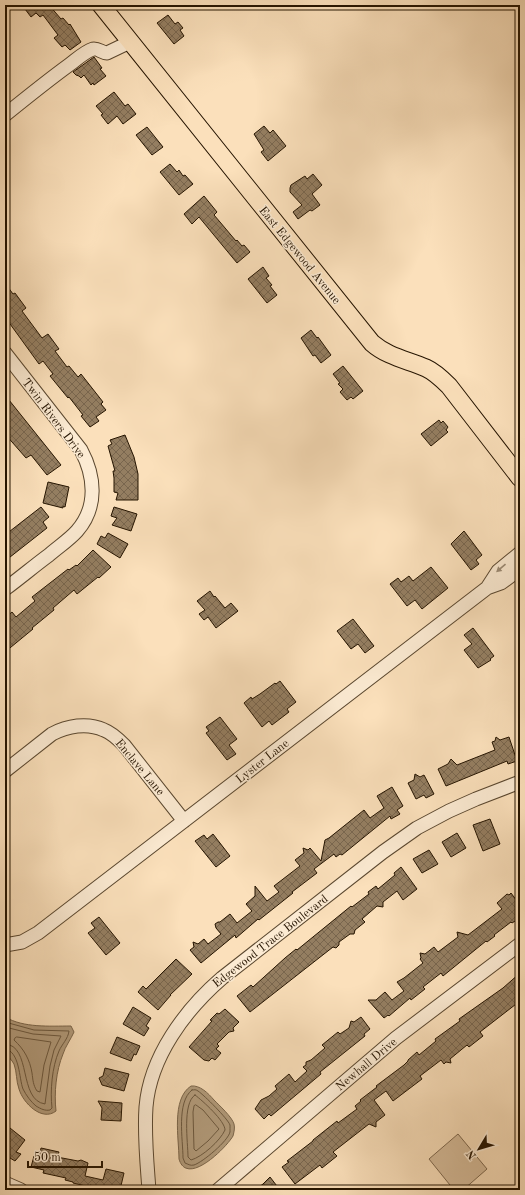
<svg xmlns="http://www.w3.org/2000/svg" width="525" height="1195" font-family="'Old Standard TT',serif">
<defs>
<pattern id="building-cross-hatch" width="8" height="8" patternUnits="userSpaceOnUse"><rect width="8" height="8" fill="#947e61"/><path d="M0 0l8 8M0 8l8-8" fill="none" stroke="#79664e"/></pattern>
</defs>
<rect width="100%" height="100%" fill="#fbe0bb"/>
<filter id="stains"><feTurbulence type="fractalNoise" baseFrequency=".005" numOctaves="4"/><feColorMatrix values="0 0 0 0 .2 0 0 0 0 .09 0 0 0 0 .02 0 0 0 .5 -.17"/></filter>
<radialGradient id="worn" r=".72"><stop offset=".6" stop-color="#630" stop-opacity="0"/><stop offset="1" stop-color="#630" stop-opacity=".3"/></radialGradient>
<path fill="#d7bd9b" stroke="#7e684e" d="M458 1134 487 1169 463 1190H454L429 1159Z"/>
<path fill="#b29b7b" stroke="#7a654a" d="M5 1017C24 1028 49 1026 71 1026L74 1032C71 1039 65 1047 63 1054 56 1071 54 1093 56 1111 42 1122 23 1103 19 1089 16 1081 17 1072 14 1064 12 1060 7 1056 5 1051 3 1046 5 1024 5 1017Z
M191 1086C200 1085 208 1093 214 1100 219 1105 232 1117 234 1124 235 1128 234 1132 233 1136 226 1148 187 1187 179 1159 179 1139 171 1099 191 1086Z"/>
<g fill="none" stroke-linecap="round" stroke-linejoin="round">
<path stroke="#6c583e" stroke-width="1" d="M5 1022 34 1030 69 1031C68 1039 62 1044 59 1051 52 1067 50 1091 52 1108L50 1110C45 1111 41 1109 36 1106 31 1102 26 1095 23 1089 19 1079 20 1051 5 1049
M5 1027 33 1034 61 1036 54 1050 50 1066 45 1104C18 1100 32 1045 5 1044
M17 1037 51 1042 44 1065 40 1092 37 1091C33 1085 33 1080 32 1073 30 1060 24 1049 14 1040L15 1038Z
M192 1090C195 1090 195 1089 198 1091 204 1095 228 1119 230 1125 230 1126 230 1131 230 1132 228 1141 203 1162 194 1165 190 1166 188 1164 185 1163L183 1158C183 1140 176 1102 192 1090Z
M195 1095C203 1101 225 1121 225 1130 220 1141 202 1157 191 1160L188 1157C188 1143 182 1103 195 1095Z
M196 1105 203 1110 219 1129 208 1141 196 1151 194 1149 193 1112 194 1106Z"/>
</g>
<path fill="url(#building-cross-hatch)" stroke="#251400" d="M22 5H49L61 19 63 18 69 25 70 24 81 42 70 50 65 45 62 47 54 38 58 35 43 15 40 17 36 13 31 17Z
M168 15 175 24 178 22 183 28 180 30 184 36 174 44 157 23Z
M94 57 102 68 100 69 106 76 94 85 93 83 91 85 84 75 81 78 79 76 76 75 73 72Z
M114 92 125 106 128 104 136 114 123 124 117 116 108 124 101 115 103 114 96 106Z
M264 126 270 133 273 130 286 146 268 161 261 152 264 150 254 134Z
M147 127 163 147 152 155 136 135Z
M170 164 177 172 179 170 183 176 185 175 193 184 179 195 160 172Z
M313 174 322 185 312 194 320 205 312 211 310 210 298 219 293 212 302 205 290 192V188L291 185 305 176 307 179Z
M204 196 217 212 214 215 220 222 236 241 237 240 242 246 244 245 250 252 237 263 199 217 192 224 184 214Z
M263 267 269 276 266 278 272 285 270 286 277 295 267 303 248 279Z
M5 283 13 294 15 293 26 308 22 311 42 338 48 334 59 349 55 351 67 367 69 366 78 377 81 374 103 402 101 404 106 410 96 417 99 421 90 427 81 416 83 415 69 397 68 398 50 376 53 374 43 361 39 364 5 317Z
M311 330 317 338 318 337 331 355 321 363 315 355 313 356 301 338Z
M343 366 363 391 353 399 351 397 347 400 340 392 343 389 338 384 340 383 333 374Z
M5 395 61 465 47 475 31 455 26 458 5 434Z
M439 420 441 423 443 421 448 427 446 430 448 432 431 446 421 434Z
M125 435 134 457 138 474V500H116L118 493 114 492V478L113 471H115L108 446 112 444 110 440Z
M48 482 69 487 65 507 63 506V508L43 503Z
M41 507 49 517 43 522 47 528 5 561V535Z
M114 507 137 514 131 531 112 525 117 518 111 516Z
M464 531 482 555 476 560 479 564 471 570 451 544Z
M108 533 128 544 120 558 97 544 101 536 105 538Z
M93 550 111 567 99 578 98 577 77 594 74 590 53 608 54 610 32 628 33 629 5 652V618L12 612 16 617 35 601 32 597 68 569 69 570 76 565 77 566Z
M431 567 448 588 422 609 415 600 407 606 390 584 398 578 401 582 409 576 413 581Z
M210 591 214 597 215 596 225 608 231 603 238 611 216 628 208 617 204 620 199 614 205 610 197 601Z
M353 619 374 646 365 653 358 644 351 649 337 631Z
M473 628 494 656 490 659 491 660 478 668 464 650 472 644 464 635Z
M280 681 296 702 287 709 289 712 272 725 269 721 262 727 244 703 251 697 252 699 260 694 275 683 276 684Z
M220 717 237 739 229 745 236 754 227 760 206 733 209 731 206 727Z
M496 737 500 740 509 737 517 761 508 764 507 761 446 786 438 769 448 764 451 759 457 765 495 750 492 742 495 741Z
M415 774 420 777 424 775 434 794 426 798 424 795 416 799 408 783 414 780Z
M392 787 403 806 397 810 400 814 391 819 390 816 342 855 340 854 336 857 334 854 314 869 317 873 292 892 293 893 259 920 258 919 236 938 235 935 201 963 190 950 194 947 193 942 198 944 204 939 208 944 221 934 216 928 215 924 218 922H220L230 914 237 923 252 911 246 904 255 896V886L267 901 279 892 274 886 300 866 295 860 304 853 303 848 308 850 310 848 321 861 325 840 329 838 364 810 370 818 384 808 377 796Z
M490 819 500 844 483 851 473 825Z
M457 833 466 848 451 857 442 842Z
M213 834 230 856 216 867 195 841 204 835 207 839Z
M429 850 438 864 422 873 413 859Z
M401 867 417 889 403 900 397 891 383 902V907L377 906 362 919 365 922 355 930 354 934H350L339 942V945L336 948 333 947 250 1012 237 996 251 985 253 987 285 958 296 949 297 950 351 906 352 907 369 894 368 892 376 886 378 889 395 875 394 873Z
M511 893 520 905V918L512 923 511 922 494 935 495 936 487 942 486 941 443 976 441 973 423 987 425 989 411 1000 410 998 389 1016 388 1015 384 1018 368 1000H376L385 992 392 1000 404 991 397 982 404 978 423 963 420 959 421 958 420 953 425 954 434 947 438 952 458 937 457 932 468 935 502 909 497 903 507 894 509 895Z
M99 917 120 943 106 955 88 933 95 928 91 923Z
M176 959 192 974 170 995H171L158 1010 138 992 143 986 146 989Z
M520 973V1001L480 1032 483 1036 469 1047 467 1045 450 1059 451 1063 446 1062 444 1064 441 1060 420 1076 422 1079 393 1101 386 1091 374 1100 385 1115 376 1122V1127L369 1124 333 1152 337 1156 322 1168 320 1165 295 1184 282 1167 289 1162 287 1161 313 1141V1140L337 1121 338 1123 357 1109 355 1106 361 1101 360 1100 377 1087 376 1086 404 1065 408 1061V1060L417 1052 419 1055 436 1041 435 1039 460 1021 459 1019 503 988Z
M133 1007 151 1018 146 1026 149 1028 144 1036 123 1024Z
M225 1009 239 1022 233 1028 234 1031 229 1032 217 1044 219 1046 216 1049 221 1053 215 1060 212 1058 209 1061 204 1060 189 1047 212 1021 210 1020 217 1013 219 1014Z
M361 1017 370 1029 364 1034 365 1036 320 1072 321 1074 271 1116 269 1114 264 1119 255 1109 261 1100 269 1096 277 1089 275 1086 289 1074 295 1082 307 1071 303 1067 306 1065V1062L311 1060 325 1048 322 1045 338 1032 340 1034 349 1028 351 1021 354 1022Z
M117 1037 140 1046 136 1055 134 1054 131 1061 110 1053Z
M105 1068 129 1074 124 1091 102 1085 99 1078 103 1076Z
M98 1101 122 1103 121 1121 101 1120 102 1108Z
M10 1128 25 1140 16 1152 21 1154 15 1161 5 1155V1135Z
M41 1148 59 1152 57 1157 78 1161 81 1160 88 1163 85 1176 103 1180 106 1169 124 1173 120 1190H109L90 1185V1187L73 1183V1182L65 1180 66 1178 43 1173 44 1170 31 1167 34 1156 39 1158Z
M270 1177 280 1190H255L263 1184Z"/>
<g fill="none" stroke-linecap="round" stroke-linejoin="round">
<g stroke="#5a472f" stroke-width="15">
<path id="minor" d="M5 115C26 98 47 81 69 65 76 60 84 52 93 49 98 48 102 53 107 53L130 42
M5 353 81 450C95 476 98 507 77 531 69 540 58 547 49 555 34 566 20 578 5 589
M487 588 498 571 520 553
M5 771 52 734C67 726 87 722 104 730 112 733 118 739 124 745L184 821
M5 945 22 942 38 933 487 588 501 583 520 569
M5 1183 21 1190
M149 1190C147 1163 144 1135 146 1107 150 1057 185 1010 222 978L383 852 417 828 449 811 476 799 520 782
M218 1190 396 1038 520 944"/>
</g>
<g stroke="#251400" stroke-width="19">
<path id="major" d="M101 5 372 343C388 357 408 360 426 368 435 372 442 379 449 386L520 478"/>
</g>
<use href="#minor" stroke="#fcebd3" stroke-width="13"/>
<use href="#major" stroke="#fbe0bb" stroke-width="17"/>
</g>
<defs><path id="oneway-solid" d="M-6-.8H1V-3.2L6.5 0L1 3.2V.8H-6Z"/></defs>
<use fill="#9b8a74" href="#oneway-solid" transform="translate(501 568) rotate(139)"/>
<g text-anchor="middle" stroke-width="3" stroke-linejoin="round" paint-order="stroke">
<g font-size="12" fill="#251400" stroke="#fcebd3">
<text transform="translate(300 255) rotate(51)" y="4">East Edgewood Avenue</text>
<text transform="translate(54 418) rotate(53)" y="4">Twin Rivers Drive</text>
<text transform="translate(262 761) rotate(-38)" y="4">Lyster Lane</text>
<text transform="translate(140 767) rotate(50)" y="4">Enclave Lane</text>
<text transform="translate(270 941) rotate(-38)" y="4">Edgewood Trace Boulevard</text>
<text transform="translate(366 1064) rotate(-40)" y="4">Newhall Drive</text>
</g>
</g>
<rect width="525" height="1195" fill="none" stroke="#fbe0bb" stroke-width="20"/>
<rect x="6" y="6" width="513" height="1183" fill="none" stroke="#251400" stroke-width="2"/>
<rect x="10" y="10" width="505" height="1175" fill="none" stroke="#251400"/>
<g transform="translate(479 1149) rotate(232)" stroke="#fcebd3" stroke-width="3" paint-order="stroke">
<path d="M0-3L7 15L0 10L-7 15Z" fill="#251400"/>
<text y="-6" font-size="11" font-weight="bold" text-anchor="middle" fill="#251400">N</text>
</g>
<path d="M28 1161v6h74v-6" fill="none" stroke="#251400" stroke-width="2"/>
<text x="34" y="1161" font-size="12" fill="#251400" stroke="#fcebd3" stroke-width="3" paint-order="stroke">50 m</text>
<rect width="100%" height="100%" filter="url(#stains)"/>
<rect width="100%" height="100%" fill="url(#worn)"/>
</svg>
